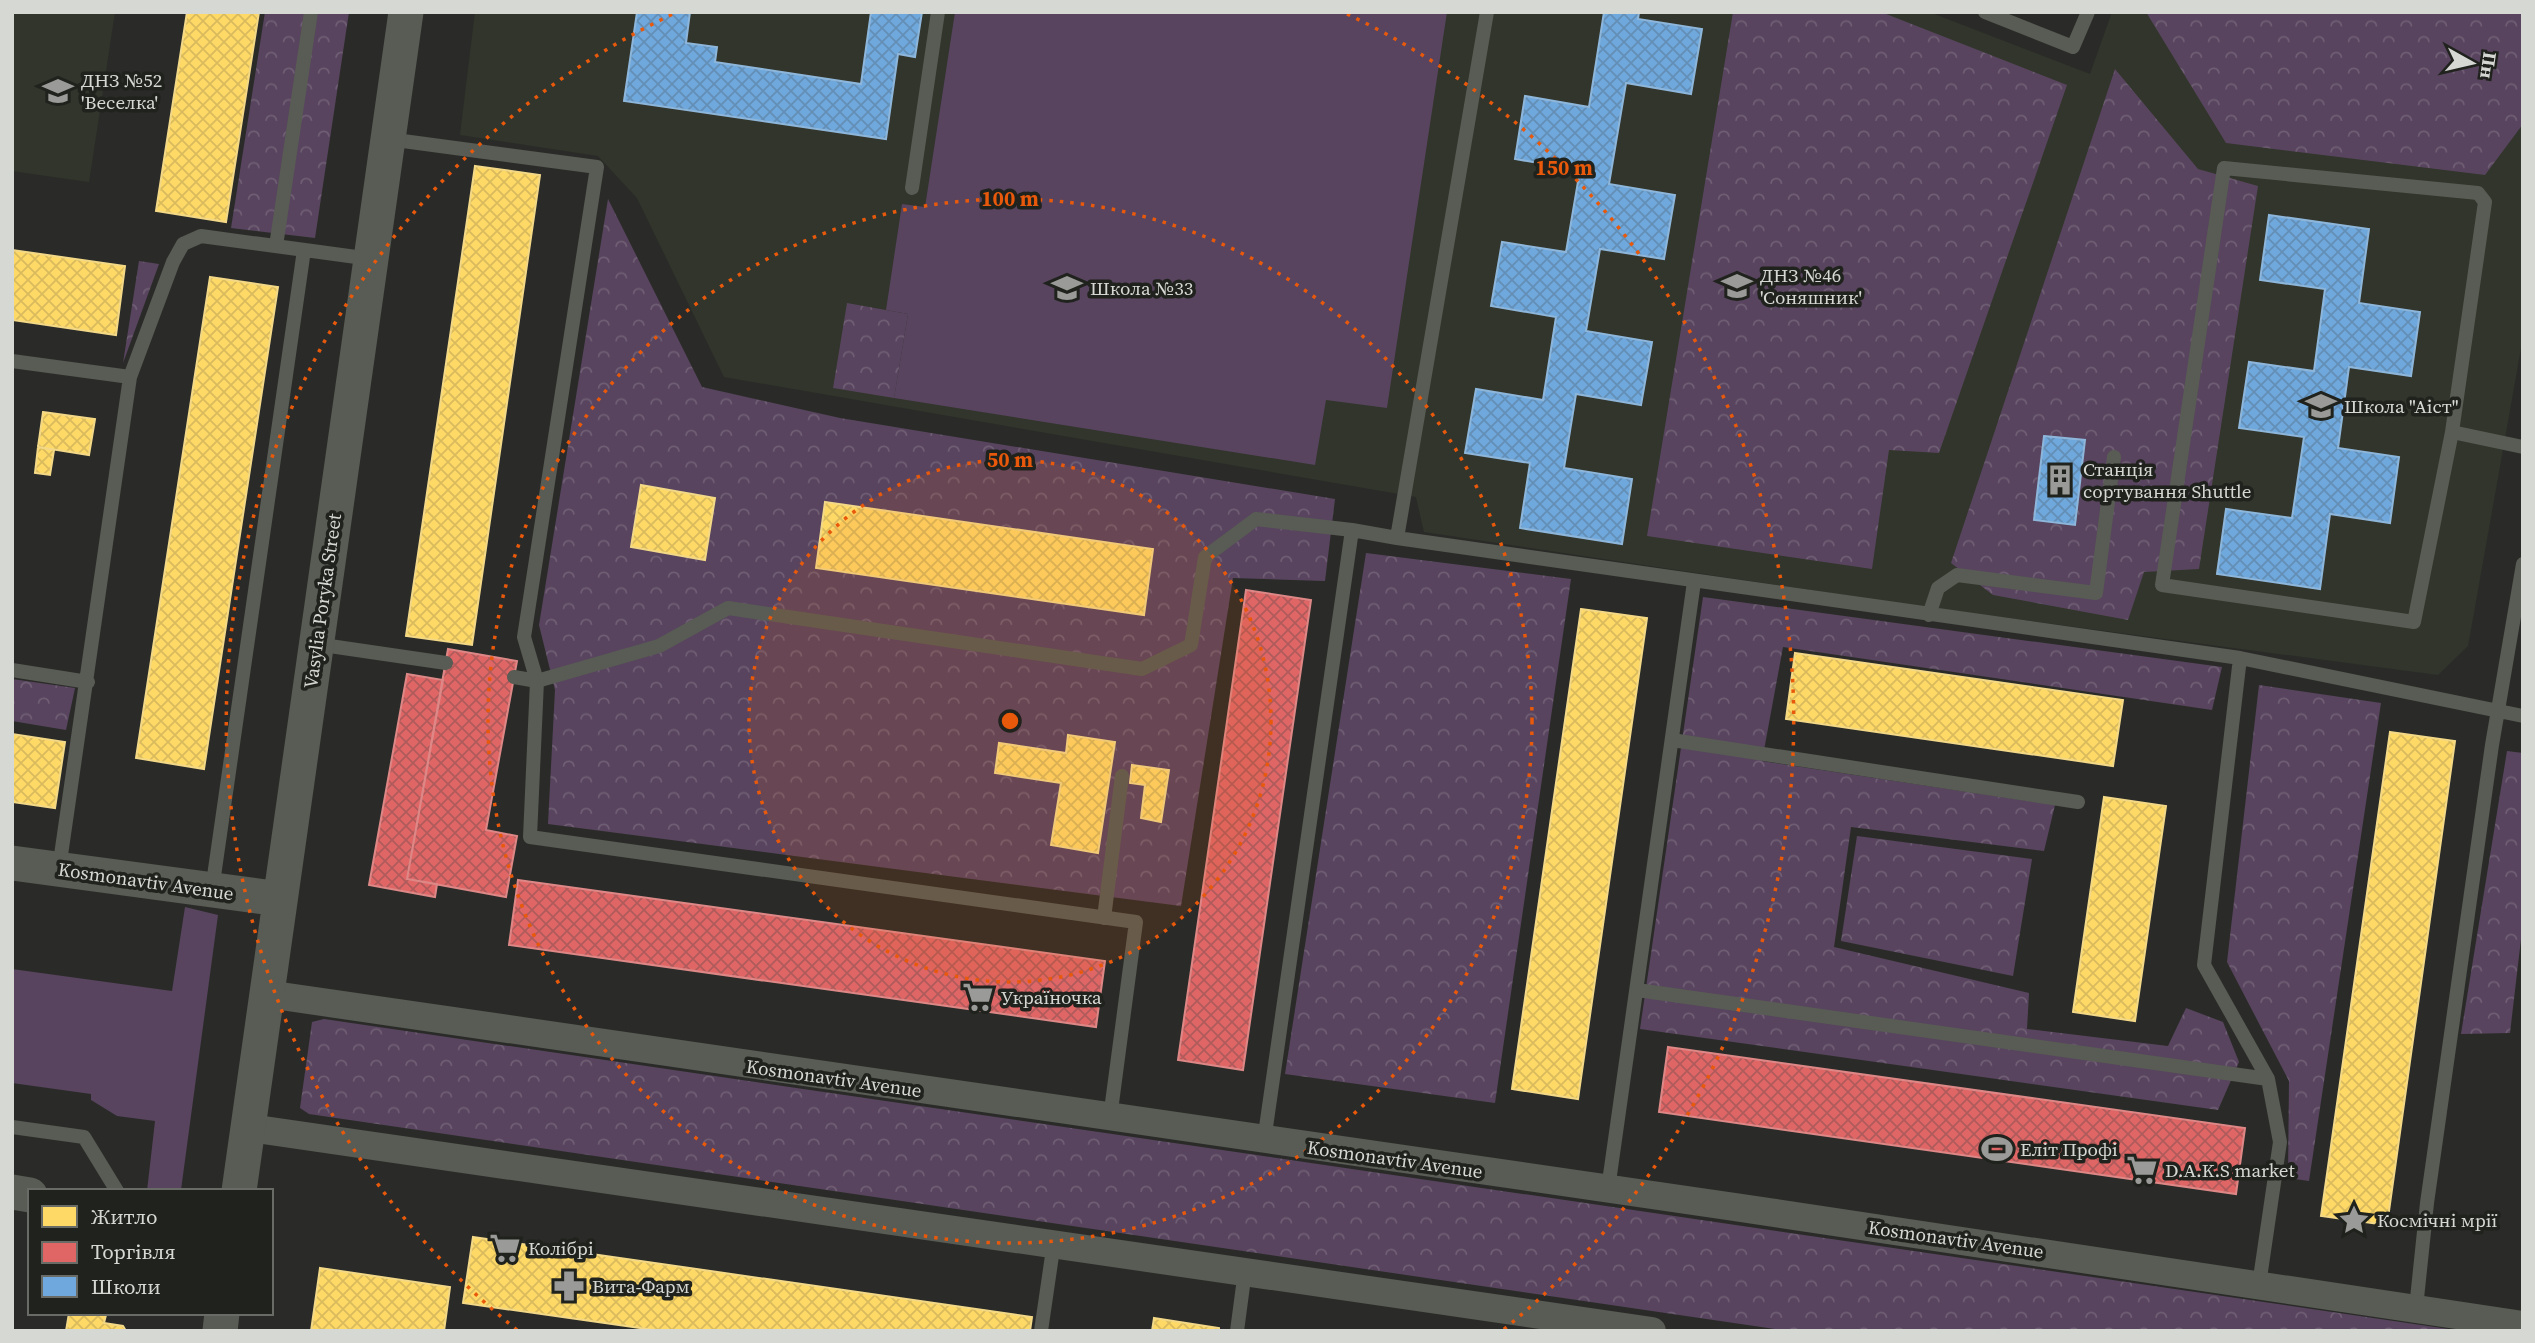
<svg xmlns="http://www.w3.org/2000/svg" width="2535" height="1343" font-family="'Source Serif 4',serif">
<defs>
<pattern id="forest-crowns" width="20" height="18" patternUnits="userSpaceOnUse" patternTransform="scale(1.75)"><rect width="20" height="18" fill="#58445e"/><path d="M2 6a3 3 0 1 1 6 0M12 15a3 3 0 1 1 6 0" fill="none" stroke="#6f5e74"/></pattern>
<pattern id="homes-cross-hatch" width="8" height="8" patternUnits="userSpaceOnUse" patternTransform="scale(1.75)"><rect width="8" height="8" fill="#ffd966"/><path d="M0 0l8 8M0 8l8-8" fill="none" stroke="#d9bb5e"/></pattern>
<pattern id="shops-cross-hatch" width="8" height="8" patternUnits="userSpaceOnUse" patternTransform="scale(1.75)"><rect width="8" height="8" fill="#e06666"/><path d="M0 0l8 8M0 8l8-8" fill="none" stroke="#b05b5b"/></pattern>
<pattern id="schools-cross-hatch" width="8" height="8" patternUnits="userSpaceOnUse" patternTransform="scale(1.75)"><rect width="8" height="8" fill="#6fa8dc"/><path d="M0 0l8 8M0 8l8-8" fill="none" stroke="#638eb5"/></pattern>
</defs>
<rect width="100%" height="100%" fill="#2a2b28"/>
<path fill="#31352b" d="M12 12H115L89 182 12 171Z
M475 12H1929L2090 74 2112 12H2148L2523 65V337L2468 646 2438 675 1917 606 1424 532 1416 497 724 377 637 198 598 156 460 135Z"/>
<path fill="#58445e" d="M955 12H1447L1387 408 1326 400 1315 465 894 398 908 314 886 310 902 204 925 207Z
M185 907 218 915 181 1190 147 1191 155 1121 117 1116 91 1100V1094L12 1083V969L172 991Z"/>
<path fill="url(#forest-crowns)" d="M265 12H349L315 238 231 228Z
M1733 12H1881L2067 85 1939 453 1889 450 1872 569 1647 536Z
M2146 12H2523V124L2485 175 2226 143Z
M2115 69 2198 169 2258 186 2199 569 2144 572 2128 620 1993 595 1951 563Z
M608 199 702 387 840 418 1335 499 1325 581 1233 578 1181 906 548 824 555 690 539 625Z
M139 261 159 264 123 363Z
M847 303 908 314 894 398 833 388Z
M1366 553 1571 579 1495 1103 1285 1074Z
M1703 597 2222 667 2212 710 1783 647 1762 761 2055 805 2044 851 1851 827 1834 947 2029 993 2027 1029 2168 1046 2186 1008 2223 1022 2239 1062 2218 1110 1640 1029Z
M12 679 75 688 66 730 12 721Z
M2259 685 2381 703 2309 1181 2288 1178 2289 1081 2227 962Z
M2507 751 2523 753V922L2510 1033 2461 1034Z
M1857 836 2032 859 2013 976 1841 941Z
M324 1019 2462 1331H1788L309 1114 300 1108 312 1022Z"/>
<path fill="url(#homes-cross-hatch)" stroke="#f3d987" stroke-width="2" d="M187 12H259L226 222 156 211Z
M475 166 540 175 472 645 406 636Z
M12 250 125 266 116 335 12 320Z
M210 277 278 287 204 769 136 758Z
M43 412 95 419 89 455 38 447Z
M38 447 54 450 50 475 35 473Z
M641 485 715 498 705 560 631 547Z
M825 502 1153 549 1144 615 816 568Z
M1581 609 1647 618 1578 1099 1512 1089Z
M1795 653 2123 700 2113 766 1786 719Z
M2390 732 2455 741 2387 1225 2321 1216Z
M12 734 65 742 55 808 12 802Z
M1068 735 1115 742 1098 853 1051 845 1061 783 995 773 999 743 1066 753Z
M1132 765 1169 770 1161 822 1141 818 1145 785 1130 783Z
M2104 797 2166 806 2135 1021 2073 1012Z
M473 1237 1032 1317 1030 1331H661L463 1303Z
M320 1268 450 1287 444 1331H311Z
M69 1313 106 1315 104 1323 123 1326 126 1331H66Z
M1154 1318 1219 1328V1331H1152Z"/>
<path fill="url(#shops-cross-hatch)" stroke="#dd8887" stroke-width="2" d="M1246 590 1311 600 1243 1070 1178 1060Z
M448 649 517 661 486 830 517 836 506 897 407 879Z
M407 674 443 680 407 879 437 884 435 897 369 885Z
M518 880 1105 961 1096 1027 509 945Z
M1668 1047 2245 1128 2236 1194 1659 1112Z"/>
<path fill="url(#schools-cross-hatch)" stroke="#8eb6da" stroke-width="2" d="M637 12H690L686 43 717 47 715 62 861 84 871 12H922L915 57 898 54 886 139 624 101Z
M1604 12H1639L1638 19 1702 29 1691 94 1626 83 1609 184 1675 195 1664 259 1600 249 1586 331 1652 342 1641 405 1576 394 1564 468 1632 479 1622 544 1520 528 1530 463 1465 453 1476 389 1543 400 1556 317 1491 306 1502 242 1566 252 1580 170 1515 159 1525 96 1589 107Z
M2269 215 2369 229 2359 303 2420 312 2411 376 2349 367 2338 448 2399 457 2390 523 2330 514 2320 589 2217 574 2226 509 2292 518 2304 437 2239 428 2249 362 2314 371 2325 289 2260 280Z
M2044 436 2085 440 2075 525 2034 520Z"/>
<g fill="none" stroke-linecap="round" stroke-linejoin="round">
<path stroke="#585c54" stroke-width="14" d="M1487 12 1397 538 2240 658 2523 716
M1985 12 2073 47 2088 12
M388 139 597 167 524 637 537 681 530 837 1136 922 1110 1118
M2224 168 2478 193 2485 202 2452 432 2414 622 2162 585Z
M912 188 938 12
M276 246 311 12
M12 361 130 377
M2452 432 2523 447
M1929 615 1938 588 1957 575 2096 593 2114 457
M316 644 446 663
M2240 658 2204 965 2268 1079 2280 1142 2259 1285
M12 670 88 682
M514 677 537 681 659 646 728 608 1142 669 1191 645 1205 557 1256 519 1352 530 1397 538
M1672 740 2078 802
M59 869 130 377 173 262 183 244 201 236 371 259
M212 890 304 250
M1104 918 1122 776
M1637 990 2268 1079
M12 1127 84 1137 117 1191
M1264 1141 1352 530
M1608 1189 1694 582
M2416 1308 2427 1203 2492 745 2523 564
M1041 1331 1054 1242
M1237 1331 1245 1271"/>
<path stroke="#585c54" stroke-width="28" d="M267 994C1018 1107 1772 1208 2523 1325
M249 1128 1652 1331"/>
<path stroke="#585c54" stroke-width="35" d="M12 863 280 899
M239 1191 406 12
M12 1192 30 1195
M220 1331 222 1313"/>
</g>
<circle cx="1010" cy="721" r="261" fill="#e8590c" fill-opacity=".12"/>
<g fill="none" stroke="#e8590c" stroke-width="3.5" stroke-dasharray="3.5 7">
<circle cx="1010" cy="721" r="261"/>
<circle cx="1010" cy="721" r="522"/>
<path d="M517 1330A783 783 0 0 1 673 14M1347 14A783 783 0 0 1 1503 1330"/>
</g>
<defs>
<g id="school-bare" transform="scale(2.415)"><path d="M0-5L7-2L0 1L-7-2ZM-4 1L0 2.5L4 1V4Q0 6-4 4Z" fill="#9a9b98" stroke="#20221d" stroke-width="2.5" paint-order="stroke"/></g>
<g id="building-bare" transform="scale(2.415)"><path d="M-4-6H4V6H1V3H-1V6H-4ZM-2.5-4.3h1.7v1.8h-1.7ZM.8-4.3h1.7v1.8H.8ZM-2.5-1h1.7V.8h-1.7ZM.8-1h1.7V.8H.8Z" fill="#9a9b98" stroke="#20221d" stroke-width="2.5" paint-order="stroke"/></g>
<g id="supermarket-bare" transform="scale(2.415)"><path d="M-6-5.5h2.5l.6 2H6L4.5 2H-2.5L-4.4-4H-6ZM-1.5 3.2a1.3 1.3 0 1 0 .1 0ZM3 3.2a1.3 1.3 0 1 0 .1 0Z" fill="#9a9b98" stroke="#20221d" stroke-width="2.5" paint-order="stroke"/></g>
<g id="stadium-bare" transform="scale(2.415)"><path d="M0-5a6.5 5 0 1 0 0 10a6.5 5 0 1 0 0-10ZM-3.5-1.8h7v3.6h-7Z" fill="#9a9b98" stroke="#20221d" stroke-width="2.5" paint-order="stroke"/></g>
<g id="sight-bare" transform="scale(2.415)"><path d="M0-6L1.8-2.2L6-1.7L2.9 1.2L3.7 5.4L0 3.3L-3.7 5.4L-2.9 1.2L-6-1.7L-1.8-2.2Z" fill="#9a9b98" stroke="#20221d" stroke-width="2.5" paint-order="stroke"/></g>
<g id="pharmacy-bare" transform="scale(2.415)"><path d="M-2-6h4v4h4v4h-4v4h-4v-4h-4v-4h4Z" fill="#9a9b98" stroke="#20221d" stroke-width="2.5" paint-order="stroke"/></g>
</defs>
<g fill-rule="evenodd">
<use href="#school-bare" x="58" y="91"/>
<use href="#school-bare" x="1737" y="286"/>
<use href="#school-bare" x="1067" y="288"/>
<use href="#school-bare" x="2321" y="406"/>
<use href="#building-bare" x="2060" y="480"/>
<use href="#supermarket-bare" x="978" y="997"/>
<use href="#stadium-bare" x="1997" y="1149"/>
<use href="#supermarket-bare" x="2142" y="1170"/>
<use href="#sight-bare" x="2354" y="1220"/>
<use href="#supermarket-bare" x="505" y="1248"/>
<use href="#pharmacy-bare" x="569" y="1286"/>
</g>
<g text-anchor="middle" stroke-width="7" stroke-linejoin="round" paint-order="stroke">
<g font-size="19" fill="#d6d8d4" stroke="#20221d" text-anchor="start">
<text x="81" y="87">ДНЗ №52<tspan x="81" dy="22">'Веселка'</tspan></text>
<text x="1760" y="282">ДНЗ №46<tspan x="1760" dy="22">'Соняшник'</tspan></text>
<text x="1090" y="295">Школа №33</text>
<text x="2344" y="413">Школа "Аіст"</text>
<text x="2083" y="476">Станція<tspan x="2083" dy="22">сортування Shuttle</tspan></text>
<text x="1001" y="1004">Україночка</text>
<text x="2020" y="1156">Еліт Профі</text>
<text x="2165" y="1177">D.A.K.S market</text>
<text x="2377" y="1227">Космічні мрії</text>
<text x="528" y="1255">Колібрі</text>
<text x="592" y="1293">Вита-Фарм</text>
</g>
<g font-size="19" fill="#d6d8d4" stroke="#20221d">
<text transform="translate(322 601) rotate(-82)" y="7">Vasylia Poryka Street</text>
<text transform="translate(146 881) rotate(8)" y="7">Kosmonavtiv Avenue</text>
<text transform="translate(834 1078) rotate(8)" y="7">Kosmonavtiv Avenue</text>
<text transform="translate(1395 1159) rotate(8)" y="7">Kosmonavtiv Avenue</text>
<text transform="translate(1956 1239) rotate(8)" y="7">Kosmonavtiv Avenue</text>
</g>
</g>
<circle cx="1010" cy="721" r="10" fill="#e8590c" stroke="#20221d" stroke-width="3.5"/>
<g font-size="21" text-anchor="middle" font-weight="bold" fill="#e8590c" stroke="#20221d" stroke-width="7" stroke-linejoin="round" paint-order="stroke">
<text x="1564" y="175">150 m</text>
<text x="1010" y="206">100 m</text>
<text x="1010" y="467">50 m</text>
</g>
<rect width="2535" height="1343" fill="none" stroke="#d6d8d4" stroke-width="28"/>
<rect x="28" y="1189" width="245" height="126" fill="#20221d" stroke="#696b66" stroke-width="2"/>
<rect x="42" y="1206" width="35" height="21" fill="#ffd966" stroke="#696b66" stroke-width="2"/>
<text x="91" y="1224" font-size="21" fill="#d6d8d4">Житло</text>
<rect x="42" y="1242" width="35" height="21" fill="#e06666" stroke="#696b66" stroke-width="2"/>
<text x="91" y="1259" font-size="21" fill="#d6d8d4">Торгівля</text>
<rect x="42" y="1276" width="35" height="21" fill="#6fa8dc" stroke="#696b66" stroke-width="2"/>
<text x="91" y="1294" font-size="21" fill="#d6d8d4">Школи</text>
<g transform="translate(2472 63) rotate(98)" stroke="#20221d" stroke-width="5" paint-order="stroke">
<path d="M0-5L12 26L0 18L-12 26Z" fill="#d6d8d4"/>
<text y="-10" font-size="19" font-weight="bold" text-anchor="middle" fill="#d6d8d4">Пн</text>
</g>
</svg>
